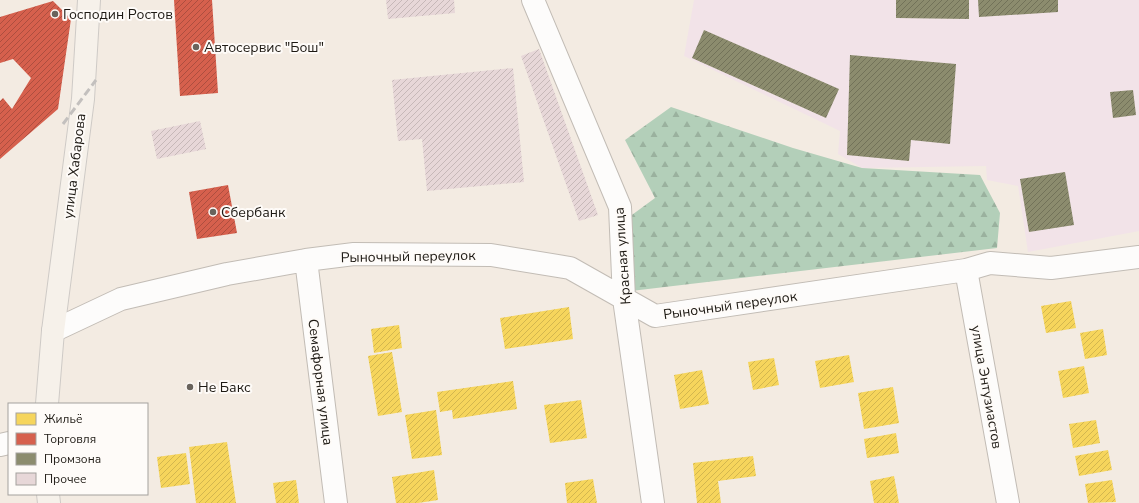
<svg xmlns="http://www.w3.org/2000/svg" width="1139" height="503" font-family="'Nunito Sans',sans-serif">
<defs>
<pattern id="forest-firs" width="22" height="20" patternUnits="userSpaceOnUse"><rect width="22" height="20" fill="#b3cfb9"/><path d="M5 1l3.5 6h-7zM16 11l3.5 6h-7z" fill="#9ab19e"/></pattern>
<pattern id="homes-hatch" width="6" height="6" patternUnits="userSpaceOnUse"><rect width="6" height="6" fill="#f6d55c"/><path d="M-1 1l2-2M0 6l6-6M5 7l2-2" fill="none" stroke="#d2b64f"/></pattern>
<pattern id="shops-hatch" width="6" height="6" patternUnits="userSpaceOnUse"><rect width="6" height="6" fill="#d6604d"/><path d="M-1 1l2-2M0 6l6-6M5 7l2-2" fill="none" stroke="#ad4e3f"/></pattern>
<pattern id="industry-hatch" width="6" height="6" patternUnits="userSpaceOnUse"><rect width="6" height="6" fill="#8c8c6e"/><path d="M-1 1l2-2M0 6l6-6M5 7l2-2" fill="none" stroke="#727259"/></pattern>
<pattern id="building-hatch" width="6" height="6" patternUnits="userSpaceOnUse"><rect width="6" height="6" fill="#e7d7d8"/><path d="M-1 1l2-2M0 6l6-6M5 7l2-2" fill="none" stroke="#c6b8b8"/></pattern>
</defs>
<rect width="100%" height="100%" fill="#f3ebe2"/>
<path fill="#f2e3e8" d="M694 0H1139V231L1028 252 1018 186 987 180 986 166 862 168 838 154 840 131 684 56Z"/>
<path fill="url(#forest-firs)" d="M671 107 793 148 862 168 980 175 1000 213 997 248 631 291 625 220 655 198 625 140Z"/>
<path fill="url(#homes-hatch)" d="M1071 301 1076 328 1046 333 1041 306Z
M569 307 573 339 505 349 500 318Z
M399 325 402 348 374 353 371 329Z
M1103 329 1107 355 1085 359 1080 333Z
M392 352 402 412 378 416 368 356Z
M849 355 854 382 820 388 815 361Z
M774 358 779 385 753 390 748 362Z
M1084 366 1089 393 1063 398 1058 371Z
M702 370 709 404 680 409 674 375Z
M513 381 517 409 453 419 452 410 440 412 437 392Z
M893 387 899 423 864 429 858 393Z
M581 400 587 438 550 443 544 405Z
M436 410 442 455 412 459 405 415Z
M1096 420 1100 443 1073 448 1069 424Z
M896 433 899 453 867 458 864 439Z
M227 442 236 503H196L189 447Z
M1108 450 1112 470 1079 476 1075 456Z
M186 453 190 484 161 488 157 457Z
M753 456 756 476 718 481 721 503H697L693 463Z
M434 470 438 500 418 503H396L392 477Z
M894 476 899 503H874L870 481Z
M593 479 597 503H567L565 483Z
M296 480 299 503H276L273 483Z
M1112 480 1116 502 1088 503 1085 484Z"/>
<path fill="url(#shops-hatch)" d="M174 0H212L218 93 180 96Z
M53 1 71 19 58 109 0 159V101L3 98 12 109 31 78 13 59 0 63V17Z
M228 185 237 233 197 239 189 192Z"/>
<path fill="url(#industry-hatch)" d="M896 0H969V19L896 18Z
M978 0H1058V12L979 17Z
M704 30 839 89 826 118 692 58Z
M850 55 956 64 950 144 911 140 909 161 847 155Z
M1133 90 1136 115 1113 118 1110 92Z
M1065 172 1074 225 1029 232 1020 179Z"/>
<path fill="url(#building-hatch)" d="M386 0H454L455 13 388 19Z
M539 49 598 215 579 221 521 56Z
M513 68 524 182 427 191 422 139 398 141 392 80Z
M200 121 206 149 157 159 151 131Z"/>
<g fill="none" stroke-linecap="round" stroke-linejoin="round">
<g stroke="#c2bcb5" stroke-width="24">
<path id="minor" d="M533 0 620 207 624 299 653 503
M306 260 336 503
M966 270 1008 503
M53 331 121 299 227 274 306 260 354 254 491 255 570 268 655 316 966 270 990 263 1051 268 1139 257
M0 445 9 443"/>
</g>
<g stroke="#cecac6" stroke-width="24">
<path id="major" d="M47 404 53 331 83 99 89 0
M48 494 49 503"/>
</g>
<use href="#minor" stroke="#fdfcfb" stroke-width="22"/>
<use href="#major" stroke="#f6f1ea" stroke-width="22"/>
<path stroke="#c3c0be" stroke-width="3" stroke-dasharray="8 4" stroke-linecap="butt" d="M63 124 96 80"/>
</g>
<g fill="#69635c" stroke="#fefbf8" stroke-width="1.5">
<circle cx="55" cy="14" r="4"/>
<circle cx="196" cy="47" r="4"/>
<circle cx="213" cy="212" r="4"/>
<circle cx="190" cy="387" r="4"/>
</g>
<g text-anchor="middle" stroke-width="4" stroke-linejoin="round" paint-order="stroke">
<g font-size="14" fill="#1e1a14" stroke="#fefbf8" text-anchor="start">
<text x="63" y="19">Господин Ростов</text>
<text x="204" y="52">Автосервис "Бош"</text>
<text x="221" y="217">Сбербанк</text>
<text x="198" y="392">Не Бакс</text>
</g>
<g font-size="14" fill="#1e1a14" stroke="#fefbf8">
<text transform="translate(74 166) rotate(-83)" y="5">улица Хабарова</text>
<text transform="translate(408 256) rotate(-1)" y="5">Рыночный переулок</text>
<text transform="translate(622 256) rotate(-94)" y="5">Красная улица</text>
<text transform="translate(730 305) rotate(-8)" y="5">Рыночный переулок</text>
<text transform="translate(321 382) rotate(83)" y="5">Семафорная улица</text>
<text transform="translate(987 387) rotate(80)" y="5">улица Энтузиастов</text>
</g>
</g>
<rect x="8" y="403" width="140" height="92" fill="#fefbf8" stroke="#a4a19d"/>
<rect x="16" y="413" width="20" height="12" fill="#f6d55c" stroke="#a4a19d"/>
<text x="44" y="423" font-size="12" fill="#1e1a14">Жильё</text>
<rect x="16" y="433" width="20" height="12" fill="#d6604d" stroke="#a4a19d"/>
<text x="44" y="443" font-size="12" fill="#1e1a14">Торговля</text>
<rect x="16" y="453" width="20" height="12" fill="#8c8c6e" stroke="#a4a19d"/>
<text x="44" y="463" font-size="12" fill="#1e1a14">Промзона</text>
<rect x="16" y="473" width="20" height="12" fill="#e7d7d8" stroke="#a4a19d"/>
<text x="44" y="483" font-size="12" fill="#1e1a14">Прочее</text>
</svg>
